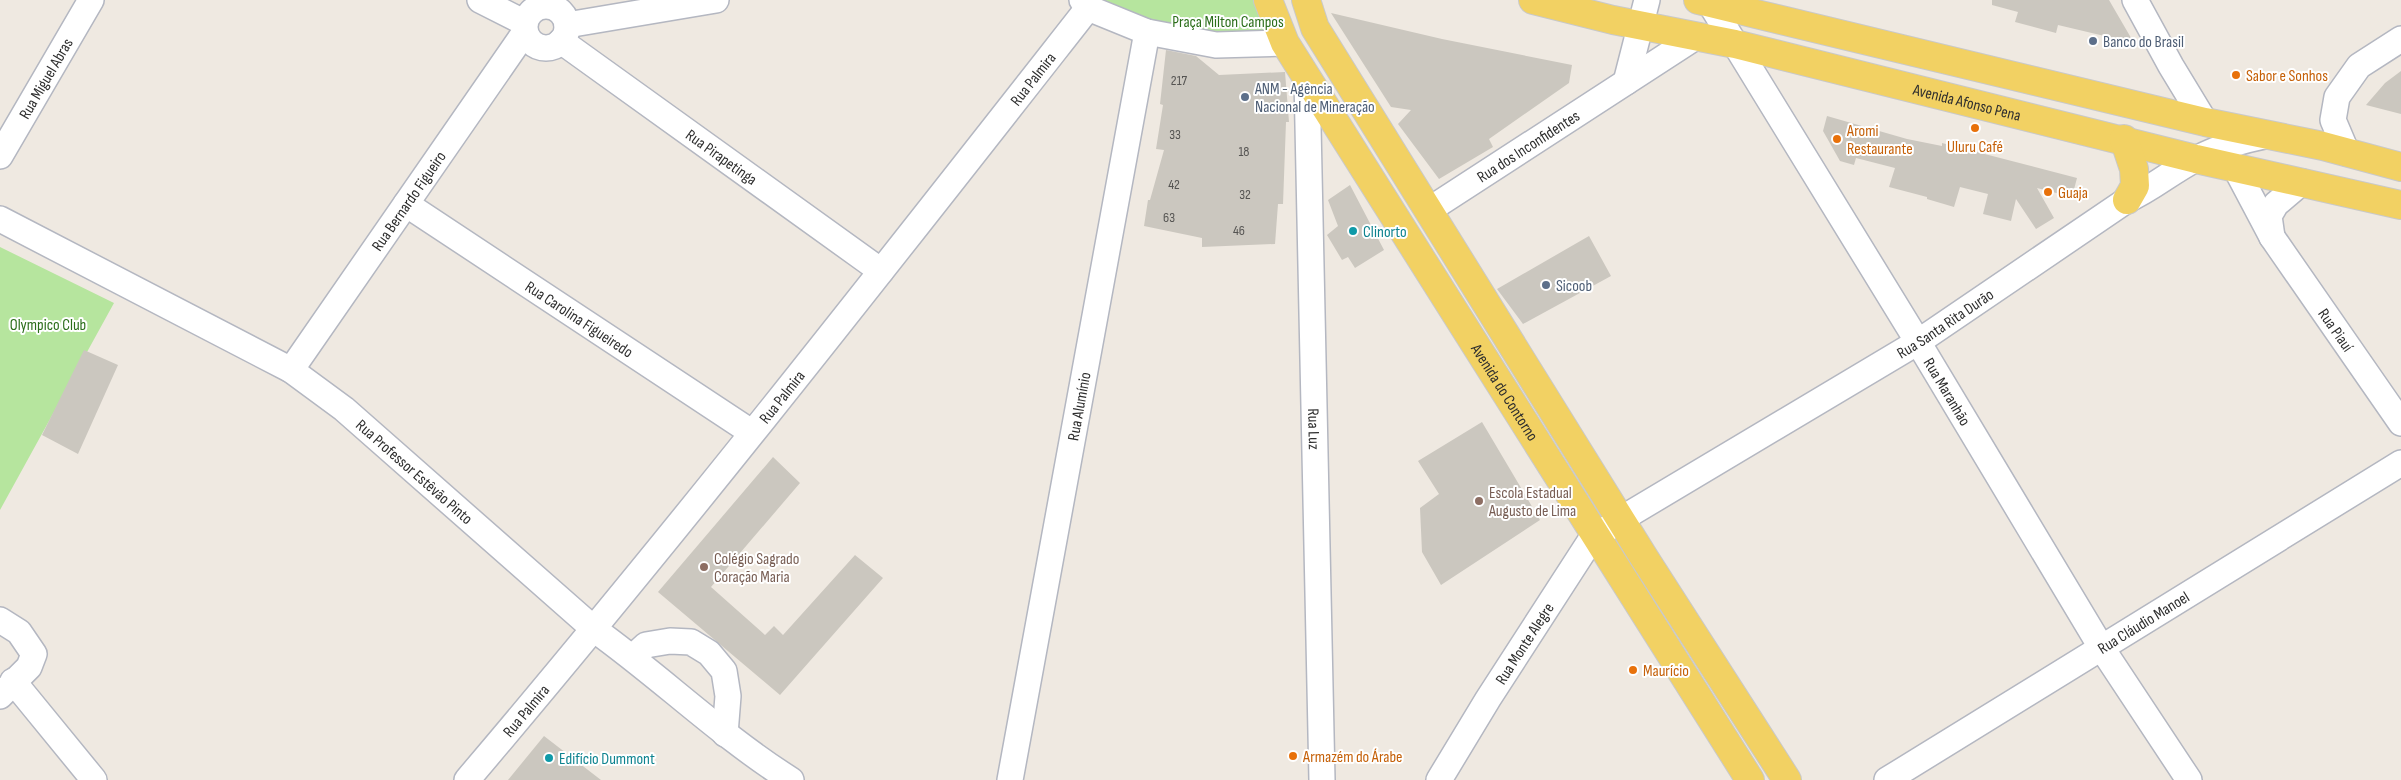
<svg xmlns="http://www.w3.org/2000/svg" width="2401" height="780" font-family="'Sofia Sans Condensed',sans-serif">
<rect width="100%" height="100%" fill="#efe9e1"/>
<path fill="#b6e59e" d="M1085 0H1264L1277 38 1217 44Z
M0 247 114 303 0 510Z"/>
<path fill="#cbc7bf" d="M1992 0H2109L2134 43 2058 25 2056 33 2015 22 2018 12 1992 5Z
M1331 13 1442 39 1572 65 1569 83 1489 139 1493 147 1439 179 1398 124 1411 110 1391 107Z
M1166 50 1196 56 1219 75 1285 72 1289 122H1286L1283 204H1278L1275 244 1202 247V238L1144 226 1148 200H1150L1164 150 1156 149 1163 105 1160 104Z
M2401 71V114L2366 105 2385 83Z
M1827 116 1907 139 1942 146V143L2077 178 2072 197 2037 188 2054 218 2036 229 2016 199 2011 221 1983 214 1988 194 1960 187 1954 207 1927 199V197L1889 187 1895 168 1856 158 1854 165 1840 161 1823 131Z
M1350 185 1384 250 1355 268 1348 257 1342 260 1327 235 1338 226 1328 200Z
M1589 236 1611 276 1523 324 1497 289Z
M84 350 118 365 78 454 42 435Z
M1482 422 1540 520 1441 585 1422 552 1420 508 1439 494 1418 461Z
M773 457 800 483 711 587 765 635 774 626 783 635 855 555 883 578 780 695 658 592Z
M544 736 601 780H508Z"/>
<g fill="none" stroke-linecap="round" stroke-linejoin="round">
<g stroke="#b4b7c1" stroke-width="28">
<g id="minor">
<path d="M480 0 525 23"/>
<path d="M1082 0 1088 8 1147 32 1216 45 1285 43"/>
<path id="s1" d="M1708 0 1918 342 2101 647 2189 780"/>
<path d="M2135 0 2171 66 2205 122"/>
<circle cx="546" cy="27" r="21"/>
<path d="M567 25 716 0"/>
<path id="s2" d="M561 41 881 271"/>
<path id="s3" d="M1307 79 1322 780"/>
<path d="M1626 82 1647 0"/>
<path d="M2347 153 2333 120 2337 97 2359 66 2401 39"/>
<path id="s4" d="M0 156 91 0"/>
<path id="s5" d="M2235 167 2272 237 2401 423"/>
<path id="s6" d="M406 204 751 432"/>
<path id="s7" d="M1429 210 1697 36"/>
<path id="s8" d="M0 219 291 370 344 409 595 630C662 678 721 736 791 780"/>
<path d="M2272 237 2269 216 2276 204 2302 182"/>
<path id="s9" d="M291 370 525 32"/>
<path d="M0 620 19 632 34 654 29 667 0 696"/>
<path d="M633 657 646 645 670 641 691 642 709 653 724 671 728 696 725 734"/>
<path d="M13 681 94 780"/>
<path id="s10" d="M467 780C681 528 884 268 1088 8"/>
<path id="s11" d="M1010 780 1147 32"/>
<path id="s12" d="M1439 780 1488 699 1594 535 1622 521 1633 512 1918 342 2127 200C2152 189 2172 171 2196 159 2219 147 2243 140 2269 135"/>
<path id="s13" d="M1887 780 2401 463"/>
</g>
</g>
<g stroke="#c9c9c9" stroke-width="30">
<g id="major">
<path id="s14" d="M1268 0 1285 43 1750 780"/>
<path d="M1306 0 1315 28 1645 559 1787 780"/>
<path id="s15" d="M1533 0 1613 20 1735 44 2196 159 2401 205"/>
<path d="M1698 0 2205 122 2323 146 2401 167"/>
<path d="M2124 139 2134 169 2135 186 2127 200"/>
</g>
</g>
<use href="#minor" stroke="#fff" stroke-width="25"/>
<use href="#major" stroke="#f2d163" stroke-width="28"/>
</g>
<g fill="#5c6f8a" stroke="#fff" stroke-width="2">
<circle cx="2093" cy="41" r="5"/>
<circle cx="1245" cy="97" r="5"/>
<circle cx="1546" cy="285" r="5"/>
</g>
<g fill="#e8710a" stroke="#fff" stroke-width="2">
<circle cx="2236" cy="75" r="5"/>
<circle cx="1975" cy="128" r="5"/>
<circle cx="1837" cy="139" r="5"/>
<circle cx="2048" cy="192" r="5"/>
<circle cx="1633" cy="670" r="5"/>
<circle cx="1293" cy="756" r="5"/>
</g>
<g fill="#0f9aa8" stroke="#fff" stroke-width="2">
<circle cx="1353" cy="231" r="5"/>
<circle cx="549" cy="758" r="5"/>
</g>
<g fill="#8d6e63" stroke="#fff" stroke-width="2">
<circle cx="1479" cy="501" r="5"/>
<circle cx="704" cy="567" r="5"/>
</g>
<g text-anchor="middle" stroke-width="4" stroke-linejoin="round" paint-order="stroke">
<g font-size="14" fill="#555452">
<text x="1179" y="85">217</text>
<text x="1175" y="139">33</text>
<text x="1244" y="156">18</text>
<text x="1174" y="189">42</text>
<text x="1245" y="199">32</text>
<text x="1169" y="222">63</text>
<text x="1239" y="235">46</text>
</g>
<g font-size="16" fill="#2c6e1b" stroke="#fff">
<text x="1228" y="27">Praça Milton Campos</text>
<text x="48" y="330">Olympico Club</text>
</g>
<g font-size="16" fill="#4e5e75" stroke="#fff" text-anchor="start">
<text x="2103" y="47">Banco do Brasil</text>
<text x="1255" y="94">ANM - Agência<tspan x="1255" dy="18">Nacional de Mineração</tspan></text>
<text x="1556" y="291">Sicoob</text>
</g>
<g font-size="16" fill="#c56008" stroke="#fff" text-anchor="start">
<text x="2246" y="81">Sabor e Sonhos</text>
<text x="1847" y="136">Aromi<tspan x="1847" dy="18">Restaurante</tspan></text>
<text x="1975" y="152" text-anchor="middle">Uluru Café</text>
<text x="2058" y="198">Guaja</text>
<text x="1643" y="676">Maurício</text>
<text x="1303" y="762">Armazém do Árabe</text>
</g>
<g font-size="16" fill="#2e2e2e" stroke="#fff">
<text dy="6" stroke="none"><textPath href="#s4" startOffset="90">Rua Miguel Abras</textPath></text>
<text dy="6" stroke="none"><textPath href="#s10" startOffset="901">Rua Palmira</textPath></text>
<text dy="6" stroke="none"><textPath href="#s15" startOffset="446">Avenida Afonso Pena</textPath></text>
<text dy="6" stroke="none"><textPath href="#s7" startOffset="118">Rua dos Inconfidentes</textPath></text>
<text dy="6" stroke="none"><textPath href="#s2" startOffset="198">Rua Pirapetinga</textPath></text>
<text dy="6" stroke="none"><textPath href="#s9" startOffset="206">Rua Bernardo Figueiro</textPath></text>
<text dy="6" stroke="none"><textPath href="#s6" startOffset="208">Rua Carolina Figueiredo</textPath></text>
<text dy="6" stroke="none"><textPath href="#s12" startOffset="700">Rua Santa Rita Durão</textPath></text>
<text dy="6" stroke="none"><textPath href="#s5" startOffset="192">Rua Piauí</textPath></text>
<text dy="6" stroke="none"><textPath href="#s1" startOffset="459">Rua Maranhão</textPath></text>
<text dy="6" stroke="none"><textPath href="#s14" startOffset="459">Avenida do Contorno</textPath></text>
<text dy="6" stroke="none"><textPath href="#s10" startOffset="496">Rua Palmira</textPath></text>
<text dy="6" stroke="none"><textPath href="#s11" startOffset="380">Rua Alumínio</textPath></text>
<text dy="6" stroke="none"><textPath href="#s3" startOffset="350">Rua Luz</textPath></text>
<text dy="6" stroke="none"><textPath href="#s8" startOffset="488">Rua Professor Estêvão Pinto</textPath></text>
<text dy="6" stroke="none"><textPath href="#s13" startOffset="301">Rua Cláudio Manoel</textPath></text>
<text dy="6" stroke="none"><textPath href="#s12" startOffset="161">Rua Monte Alegre</textPath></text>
<text dy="6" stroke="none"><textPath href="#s10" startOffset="91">Rua Palmira</textPath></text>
</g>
<g font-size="16" fill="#0d838f" stroke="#fff" text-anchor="start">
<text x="1363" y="237">Clinorto</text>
<text x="559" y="764">Edifício Dummont</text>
</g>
<g font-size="16" fill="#785e54" stroke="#fff" text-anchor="start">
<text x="1489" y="498">Escola Estadual<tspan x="1489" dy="18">Augusto de Lima</tspan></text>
<text x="714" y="564">Colégio Sagrado<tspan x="714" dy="18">Coração Maria</tspan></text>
</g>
</g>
</svg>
